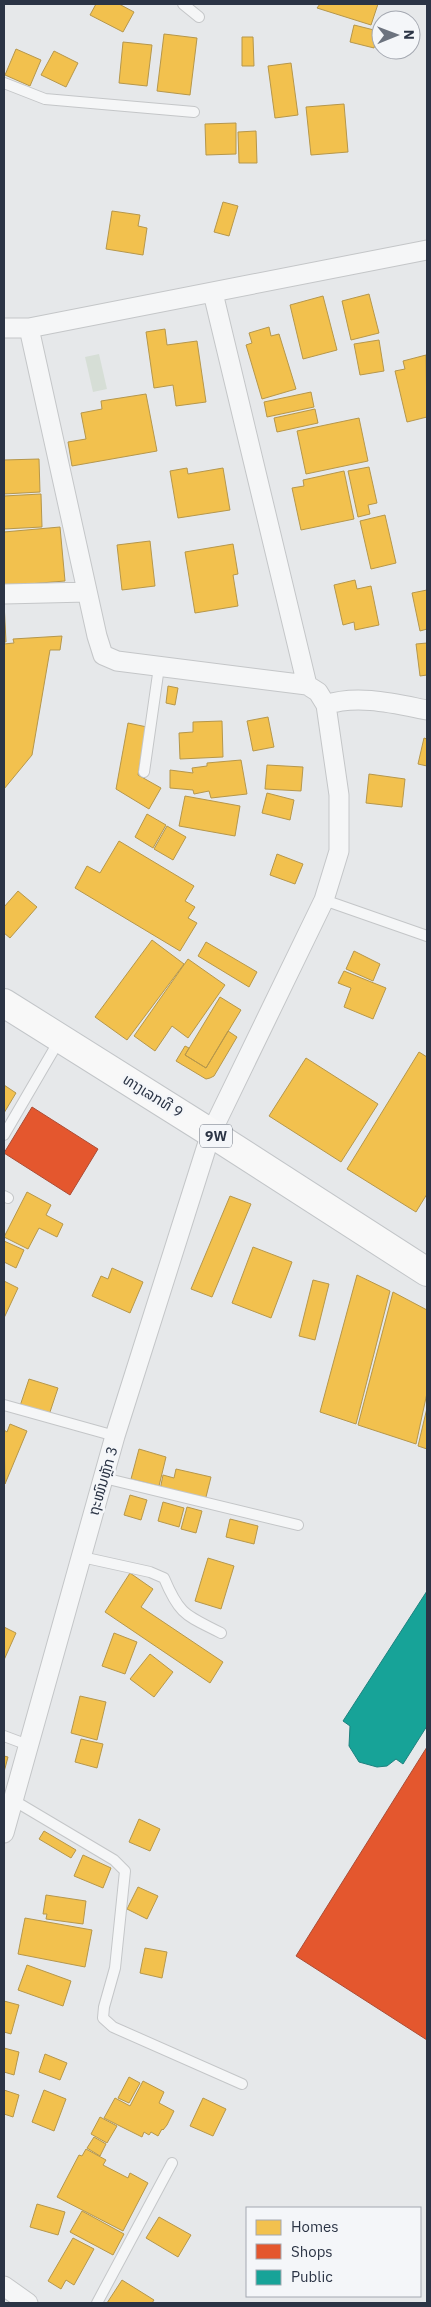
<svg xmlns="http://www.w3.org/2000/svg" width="431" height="2307" font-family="'IBM Plex Sans','Noto Sans Lao',sans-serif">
<rect width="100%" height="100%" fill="#e6e8ea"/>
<path fill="#d6ded6" d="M99 354 107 389 93 392 85 357Z"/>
<path fill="#f2c14e" stroke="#b6974b" d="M96 4H119L134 12 123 32 90 15Z
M320 4H378L371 25 317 8Z
M354 25 378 31 374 48 350 42Z
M164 34 197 38 190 95 157 91Z
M242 37H253L254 66H242Z
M123 42 152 45 147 86 119 83Z
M16 49 41 60 30 86 5 75Z
M54 51 78 63 66 87 41 75Z
M291 63 298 115 275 118 268 66Z
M344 104 348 152 311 155 306 107Z
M236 123V154L206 155 205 124Z
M256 131 257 163H239L238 132Z
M223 202 238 206 229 236 214 232Z
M112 211 140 215 138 226 147 228 143 255 106 249Z
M369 294 379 333 351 340 342 301Z
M323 296 337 350 303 359 290 305Z
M269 327 271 336 279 334 296 389 262 399 246 345 252 343 249 333Z
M165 329 167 345 197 341 206 402 176 406 173 385 154 388 146 332Z
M379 340 384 371 360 375 354 344Z
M426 355 427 417 407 422 395 371 405 369 403 361Z
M311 392 314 407 267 417 264 402Z
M146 394 157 451 72 466 68 442 86 439 81 413 102 409 101 401Z
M315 409 318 423 277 432 274 418Z
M359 418 368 461 306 474 297 431Z
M39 459 40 492 4 494V460Z
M369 467 377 503 368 505 370 514 358 517 348 471Z
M187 468 188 474 223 468 230 510 178 518 170 471Z
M344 471 354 519 301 530 292 488 304 486 303 480Z
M41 494 42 527 4 529V496Z
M385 515 396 563 371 569 360 521Z
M60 527 65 581 4 586V532Z
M150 541 155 586 122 590 117 545Z
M233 544 238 574 233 575 238 606 195 613 185 552Z
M355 580 357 589 371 586 379 625 355 630 354 622 343 625 334 585Z
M427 590V629L420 631 412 593Z
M4 602 6 642H4Z
M62 636 60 650H50L32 755 4 789V644L14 643 13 639Z
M427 643V675L420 676 416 644Z
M168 686 178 688 175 705 166 703Z
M268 717 274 747 253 751 247 721Z
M222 721 223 757 180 759 179 733 193 732V722Z
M128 723 147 727 138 775 161 788 149 809 116 789Z
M424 738 427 739V766L418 764Z
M241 760 247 794 211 798 209 791 194 794 193 790 170 788V770L193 773 192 768 207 766V763Z
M267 765 303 767 301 791 265 789Z
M369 774 405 779 402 807 366 803Z
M267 793 294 800 290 820 262 813Z
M185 796 240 806 235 836 179 826Z
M147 814 166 825 153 848 135 837Z
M167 826 186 837 173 860 154 849Z
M119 841 194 886 185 901 195 907 188 918 197 923 180 951 75 888 87 866 100 873Z
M277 854 303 864 295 884 270 875Z
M18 891 37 907 10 938 4 933V907Z
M152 940 184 964 127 1040 95 1017Z
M206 942 257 972 249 987 198 956Z
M354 951 380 964 373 981 346 969Z
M188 959 225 985 188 1038 172 1026 155 1051 134 1036Z
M344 971 386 988 373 1019 344 1007 351 988 338 983Z
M220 997 241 1010 206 1068 185 1055Z
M228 1031 237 1037 214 1076 210 1078 206 1079 176 1061 185 1046 189 1048 185 1055 206 1068Z
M419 1052 427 1057V1194L416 1212 347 1169Z
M306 1058 378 1104 341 1162 269 1116Z
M4 1085 16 1093 4 1113Z
M27 1192 51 1205 46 1215 63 1224 57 1237 39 1228 28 1249 4 1237Z
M230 1196 251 1204 212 1297 191 1289Z
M4 1241 24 1250 16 1268 4 1262Z
M253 1247 292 1262 271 1318 232 1303Z
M112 1268 143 1282 130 1313 92 1296 101 1276 108 1279Z
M357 1275 390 1291 356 1424 320 1412Z
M313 1280 329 1284 315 1340 299 1336Z
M4 1281 18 1288 4 1318Z
M393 1292 427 1310V1393L416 1444 358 1425Z
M29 1379 58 1388 49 1415 20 1406Z
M427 1408V1449L418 1446Z
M10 1424 27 1431 5 1484 4 1430 7 1432Z
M139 1449 166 1457 159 1486 131 1479Z
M176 1469 211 1477 205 1501 160 1490 163 1475 174 1478Z
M130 1495 147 1500 141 1520 124 1515Z
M163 1502 184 1508 179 1527 158 1521Z
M187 1507 202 1511 196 1533 181 1529Z
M230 1519 258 1526 254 1544 226 1537Z
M208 1558 234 1566 221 1609 195 1601Z
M130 1573 153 1589 141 1607 223 1662 210 1683 105 1612Z
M4 1627 16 1633 4 1660Z
M114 1633 137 1642 125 1674 102 1666Z
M150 1654 173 1672 154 1697 130 1679Z
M80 1696 106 1702 97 1740 71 1733Z
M81 1739 103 1744 97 1768 75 1762Z
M4 1756 8 1757 4 1772Z
M139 1819 160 1829 150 1851 129 1842Z
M44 1831 76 1850 71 1858 39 1839Z
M83 1855 111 1868 103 1888 74 1876Z
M138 1887 158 1896 147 1919 127 1909Z
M46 1895 86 1901 83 1924 46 1919 47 1914H43Z
M25 1918 92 1930 85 1967 18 1954Z
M145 1948 167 1952 162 1978 140 1973Z
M27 1965 71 1981 63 2006 18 1990Z
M4 2001 19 2005 11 2034 4 2032Z
M4 2048 19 2052 14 2075 4 2072Z
M45 2054 67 2063 60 2080 39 2072Z
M129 2077 140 2083 129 2103 118 2098Z
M143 2081 164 2092 159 2103 174 2111 167 2125 163 2130 162 2129 158 2136 151 2132 149 2135 144 2132 142 2137 104 2118 115 2098 130 2106Z
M4 2090 19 2095 13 2117 4 2114Z
M44 2090 66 2099 54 2131 32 2122Z
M203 2098 226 2109 213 2136 190 2126Z
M100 2117 117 2126 107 2143 91 2134Z
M94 2137 106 2144 100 2156 87 2148Z
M86 2149 106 2160 103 2165 128 2178 130 2173 148 2183 123 2231 57 2197 79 2155 82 2156Z
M37 2204 65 2212 58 2235 30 2227Z
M82 2211 124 2234 113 2255 70 2232Z
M159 2217 191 2235 178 2257 146 2238Z
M73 2238 94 2249 74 2285 66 2280 61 2289 48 2281Z
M122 2280 154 2300 152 2303H107Z"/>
<path fill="#e4572e" stroke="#ac4c35" d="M32 1107 98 1149 70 1195 4 1153Z
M427 1747V2040L296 1956Z"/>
<path fill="#17a398" stroke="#1d827f" d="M427 1591V1726L403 1764 396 1759 387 1766 377 1767 359 1762 349 1746 350 1726 343 1721Z"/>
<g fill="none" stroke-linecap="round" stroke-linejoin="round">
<g stroke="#c4c6c8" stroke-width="12">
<path id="lane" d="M183 4 199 17
M4 83 45 99 194 112
M144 772 159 667
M324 900 427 936
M4 1135 60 1039
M4 1196 8 1198
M4 1405 115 1436
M104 1478 298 1525
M82 1557 150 1572 164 1578C180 1616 186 1615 221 1633
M4 1736 28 1745
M13 1800 114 1860 125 1871 115 1968 104 2007 103 2018 113 2027 242 2084
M97 2303 172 2163"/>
</g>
<g stroke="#c4c6c8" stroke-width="21">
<path id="street" d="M213 293 307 685
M4 328H29L427 250
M29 328 97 636 103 655 117 661 307 685 318 692 326 705C357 694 396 704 427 710
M4 594 87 592
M4 1833 115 1436 211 1133 324 900 339 851V795L326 705
M4 2286 28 2303"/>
</g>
<g stroke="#c2c5c8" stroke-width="30">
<path id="primary" d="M4 1003 211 1133 427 1272"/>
</g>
<use href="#lane" stroke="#f5f6f7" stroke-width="10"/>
<use href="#street" stroke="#f5f6f7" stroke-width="19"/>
<use href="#primary" stroke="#f8f8f8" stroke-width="28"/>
</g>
<g text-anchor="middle" stroke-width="5" stroke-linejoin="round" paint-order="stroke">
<rect fill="#f4f6f9" stroke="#676e7b" stroke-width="1" x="200" y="1124.5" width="32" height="23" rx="4"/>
<g font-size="14" font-weight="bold" fill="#2b3445">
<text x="216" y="1141">9W</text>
</g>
<g font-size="15" fill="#2b3445" stroke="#f4f6f9">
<text transform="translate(153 1096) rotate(32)" y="5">ທາງເລກທີ 9</text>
<text transform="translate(103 1481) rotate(-74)" y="5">ຖະໜົນຫຼັກ 3</text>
</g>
</g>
<rect width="431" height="2307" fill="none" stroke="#2b3445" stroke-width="10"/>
<rect x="246" y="2207" width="175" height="90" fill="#f4f6f9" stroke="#a4a8b1"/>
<rect x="256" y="2220" width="25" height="15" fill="#f2c14e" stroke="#a4a8b1"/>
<text x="291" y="2232" font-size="15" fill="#2b3445">Homes</text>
<rect x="256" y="2244" width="25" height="15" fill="#e4572e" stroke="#a4a8b1"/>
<text x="291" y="2257" font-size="15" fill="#2b3445">Shops</text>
<rect x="256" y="2270" width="25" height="15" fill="#17a398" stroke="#a4a8b1"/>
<text x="291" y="2282" font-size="15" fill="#2b3445">Public</text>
<g transform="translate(396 35) rotate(89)"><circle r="24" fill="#f4f6f9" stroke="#a4a8b1"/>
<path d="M0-4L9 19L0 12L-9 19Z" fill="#6c737f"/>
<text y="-8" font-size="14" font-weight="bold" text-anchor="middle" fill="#2b3445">N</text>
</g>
</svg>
